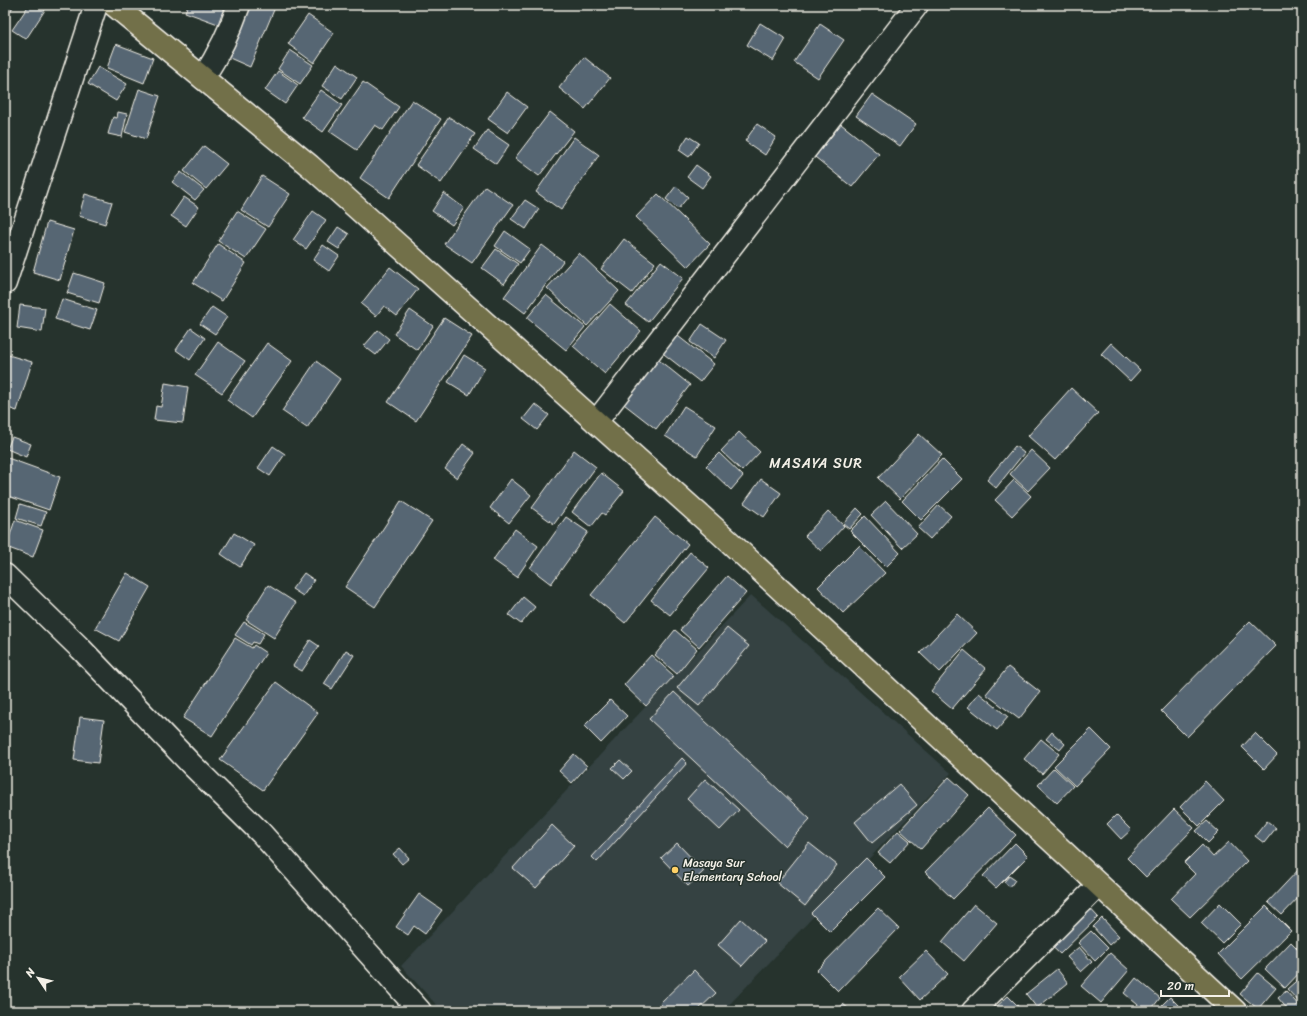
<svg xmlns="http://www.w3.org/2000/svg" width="1307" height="1016" font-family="Sriracha,sans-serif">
<rect width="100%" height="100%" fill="#26332d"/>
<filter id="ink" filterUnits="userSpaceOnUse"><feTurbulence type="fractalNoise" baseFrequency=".025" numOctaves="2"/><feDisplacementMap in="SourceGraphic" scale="8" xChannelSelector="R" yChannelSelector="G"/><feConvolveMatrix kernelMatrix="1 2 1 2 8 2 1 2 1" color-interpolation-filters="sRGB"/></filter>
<g filter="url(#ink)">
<path fill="#344242" d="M751 595 951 773 723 1011H442L401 966Z"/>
<path fill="#566673" stroke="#f4f1e8" d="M5 5H14L5 20Z
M29 5H38L45 10 26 39 12 30Z
M188 5H225L218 24 185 12Z
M246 5H276L250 67 225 56Z
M308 15 334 33 314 63 288 44Z
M760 23 786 39 773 61 747 45Z
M820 24 844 40 818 78 794 62Z
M116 44 153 58 144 83 107 68Z
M290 50 313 65 300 84 278 69Z
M584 57 610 78 585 109 559 88Z
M337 63 357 77 342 99 322 86Z
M98 67 127 84 116 101 88 84Z
M278 71 298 85 285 104 265 90Z
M363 82 399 107 383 130 375 125 357 150 329 131Z
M139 89 160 96 146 139 125 132Z
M321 90 342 105 323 132 302 117Z
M507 92 527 107 508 133 488 119Z
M872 94 916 124 900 146 856 116Z
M412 100 441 119 389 198 360 178Z
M118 112 127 114 122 137 108 134 113 117 117 118Z
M550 112 574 131 539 176 515 158Z
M449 117 475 134 441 183 416 165Z
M757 124 776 137 765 155 745 141Z
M841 124 879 154 852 187 815 157Z
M487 130 509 145 496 164 474 149Z
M688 136 699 143 689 157 679 150Z
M574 137 599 155 561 210 536 192Z
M204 146 227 164 206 189 184 171Z
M696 165 711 176 702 188 687 177Z
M181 172 204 190 195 200 172 182Z
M262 176 290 194 268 227 241 210Z
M485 186 513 205 472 263 444 244Z
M676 186 688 197 678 209 666 199Z
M444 193 464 208 452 225 432 211Z
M85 194 112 202 105 224 79 216Z
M658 194 710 244 688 267 636 217Z
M184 197 199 207 186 226 171 216Z
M525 200 539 209 526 229 511 219Z
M237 211 266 229 246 259 218 241Z
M313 211 326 220 306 249 293 240Z
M47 222 74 230 60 280 33 272Z
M338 227 349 234 339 249 328 242Z
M505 231 530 249 520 263 495 246Z
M624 239 655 263 632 293 601 269Z
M218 244 246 263 222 301 193 283Z
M323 245 339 256 329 271 313 260Z
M542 245 563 261 525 313 504 297Z
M496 249 518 264 504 284 482 268Z
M579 253 619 291 587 326 547 288Z
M661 261 683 278 648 322 626 305Z
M390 267 418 289 397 316 384 306 376 316 361 304Z
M74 273 105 283 99 303 67 293Z
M546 295 585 327 566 350 527 318Z
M62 299 97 310 90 330 55 319Z
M610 304 641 331 605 374 573 346Z
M20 305 45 308 42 332 17 328Z
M212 307 227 317 215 334 200 324Z
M410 310 433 326 417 350 394 334Z
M444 318 472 336 416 421 388 402Z
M702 324 726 340 714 358 690 342Z
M191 328 205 338 190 360 176 350Z
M378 330 389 339 376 355 364 346Z
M674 333 714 364 700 382 660 351Z
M218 342 245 361 222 393 195 375Z
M267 343 292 361 252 418 227 400Z
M1111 343 1140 370 1130 381 1101 354Z
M5 354 32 362 17 411 5 407Z
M464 355 485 368 469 395 448 382Z
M655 357 690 385 656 429 620 401Z
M316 361 340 379 307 428 282 411Z
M165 383 188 387 183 423 154 420 156 406 161 407Z
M1071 388 1098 413 1055 460 1028 436Z
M535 404 549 415 537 430 523 419Z
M684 406 716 426 697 456 665 436Z
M739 432 760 452 742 471 721 451Z
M919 434 942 455 900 499 878 478Z
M12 437 31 444 26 457 7 449Z
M463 444 475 453 457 478 445 469Z
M273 446 285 454 270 476 258 468Z
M1015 446 1024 453 996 488 987 480Z
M574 450 596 467 554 524 532 508Z
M1031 450 1050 468 1028 491 1010 474Z
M719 453 743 476 731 490 706 466Z
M5 457 60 477 49 510 5 495Z
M942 459 962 479 921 520 902 501Z
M601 473 624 491 605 515 602 513 591 527 572 512Z
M511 479 531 495 509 523 490 508Z
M761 479 781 493 764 517 744 503Z
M1014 480 1031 496 1012 516 995 500Z
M401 501 432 521 375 607 345 587Z
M886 501 917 534 902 548 871 515Z
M20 504 46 512 41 526 16 518Z
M939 505 951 516 930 539 918 528Z
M857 508 863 514 849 529 843 524Z
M828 511 844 526 821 551 805 536Z
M865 516 900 553 886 567 850 531Z
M566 517 588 532 551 584 530 568Z
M655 517 688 544 625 623 591 595Z
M15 520 43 530 33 557 6 547Z
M515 529 538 546 517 577 493 560Z
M234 533 254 545 240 567 221 554Z
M859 546 885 573 843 613 818 587Z
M690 552 709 568 670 615 651 600Z
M127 573 150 587 119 641 95 628Z
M304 573 314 580 303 596 292 589Z
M727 576 746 593 699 647 680 630Z
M268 585 296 603 274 638 246 620Z
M523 597 535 607 521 624 509 615Z
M957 614 977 633 940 672 920 653Z
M1250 621 1276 646 1187 737 1161 711Z
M244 622 264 634 258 644 253 642 251 645 235 635Z
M727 628 749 646 699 706 677 688Z
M675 630 697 649 677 674 655 655Z
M235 638 252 648 254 645 266 653 212 736 183 718Z
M310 640 319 646 302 671 293 666Z
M346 650 354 655 332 689 324 684Z
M964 650 986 669 952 709 931 691Z
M651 655 674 676 646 706 624 685Z
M1008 667 1040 692 1019 719 986 694Z
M276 682 318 713 263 790 220 760Z
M674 692 810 819 785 846 649 719Z
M979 693 1008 717 997 730 968 707Z
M610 700 627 716 601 743 584 726Z
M80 717 104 720 98 763 74 760Z
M1091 729 1111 749 1075 786 1054 766Z
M1052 732 1065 744 1060 750 1046 739Z
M1255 733 1277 755 1264 769 1242 747Z
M1041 739 1059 754 1042 774 1024 759Z
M574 754 587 766 572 783 559 771Z
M682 758 687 763 597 862 592 857Z
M620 760 632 771 624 779 612 768Z
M1054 768 1073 786 1057 803 1038 785Z
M949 777 969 795 921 849 900 830Z
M705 779 739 810 720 830 687 799Z
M1205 781 1224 801 1199 826 1180 807Z
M899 784 917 805 872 843 855 822Z
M988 808 1016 835 953 899 925 872Z
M1174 809 1194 828 1146 877 1127 858Z
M1116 815 1131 830 1121 839 1107 824Z
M1207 821 1219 832 1208 843 1196 831Z
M1267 821 1276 828 1264 843 1255 836Z
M552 825 574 846 536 888 513 868Z
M898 831 910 841 890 863 878 853Z
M1229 842 1247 861 1190 917 1171 899 1195 874 1184 863 1202 845 1213 857Z
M677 843 704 871 688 886 661 858Z
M809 843 837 865 805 906 777 883Z
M1015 843 1028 856 996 888 983 876Z
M400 848 409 858 402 864 393 854Z
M866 858 885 877 830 932 811 913Z
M1302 866V894L1282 915 1268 902Z
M1009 876 1015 880 1010 887 1004 882Z
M419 894 442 910 425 934 414 926 408 935 396 927Z
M1302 894V905L1297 899Z
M1220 903 1241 924 1222 943 1201 923Z
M974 904 997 923 964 961 942 942Z
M1086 904 1098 917 1060 954 1047 942Z
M1266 906 1291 931 1242 979 1218 954Z
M878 908 899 928 838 991 817 970Z
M1102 918 1119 936 1109 945 1093 927Z
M741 919 765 941 742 966 718 945Z
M1091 931 1108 948 1095 961 1078 943Z
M1291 942 1302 953V970L1285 988 1265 969Z
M1079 947 1092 962 1081 972 1067 957Z
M926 951 948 974 920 1000 899 977Z
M1110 953 1129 970 1101 1003 1081 986Z
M1057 969 1068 983 1037 1008 1026 994Z
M694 970 716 993 697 1011H667L660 1003Z
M1258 973 1276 988 1258 1009 1240 994Z
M1302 976V1005L1287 989Z
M1136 978 1160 998 1150 1011H1145L1124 993Z
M1286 991 1302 1009 1300 1011H1289L1278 998Z
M1008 996 1023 1011H992Z
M1170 997 1184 1011H1160L1158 1009Z
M843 1004 849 1009 847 1011H838Z"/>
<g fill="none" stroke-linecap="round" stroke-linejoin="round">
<g stroke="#f4f1e8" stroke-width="25">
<path id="minor" d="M203 78C218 55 230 31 239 5
M5 283 96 5
M596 422 917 5
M5 575 81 649 192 765 261 833 420 1011
M973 1011 1099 885"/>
</g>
<g stroke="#f4f1e8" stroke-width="25">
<path id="major" d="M114 5 310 166 721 534 1235 1011"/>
</g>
<use href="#minor" stroke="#26332d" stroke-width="22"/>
<use href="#major" stroke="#726f4a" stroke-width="22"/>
</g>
</g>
<circle fill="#ffd166" stroke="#26332d" stroke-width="1.5" cx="675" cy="870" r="4"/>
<g text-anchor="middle" stroke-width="3" stroke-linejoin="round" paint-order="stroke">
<g font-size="12" fill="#f4f1e8" stroke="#26332d" text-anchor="start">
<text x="683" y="867">Masaya Sur<tspan x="683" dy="14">Elementary School</tspan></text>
</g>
<g font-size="14" letter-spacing="1" fill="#f4f1e8" stroke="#26332d">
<text x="816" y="468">MASAYA SUR</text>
</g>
</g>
<rect width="1307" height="1016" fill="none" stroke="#26332d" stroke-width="20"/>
<rect x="10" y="10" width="1287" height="996" fill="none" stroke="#f4f1e8" stroke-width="1.5" filter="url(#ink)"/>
<g transform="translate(38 978) rotate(305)" stroke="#26332d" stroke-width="3" paint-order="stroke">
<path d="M0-3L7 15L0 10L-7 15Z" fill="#f4f1e8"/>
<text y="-6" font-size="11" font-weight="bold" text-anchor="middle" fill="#f4f1e8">N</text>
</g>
<path d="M1161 990v6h68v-6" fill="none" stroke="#f4f1e8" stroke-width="2"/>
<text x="1167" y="990" font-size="12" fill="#f4f1e8" stroke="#26332d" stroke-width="3" paint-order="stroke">20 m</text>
</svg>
